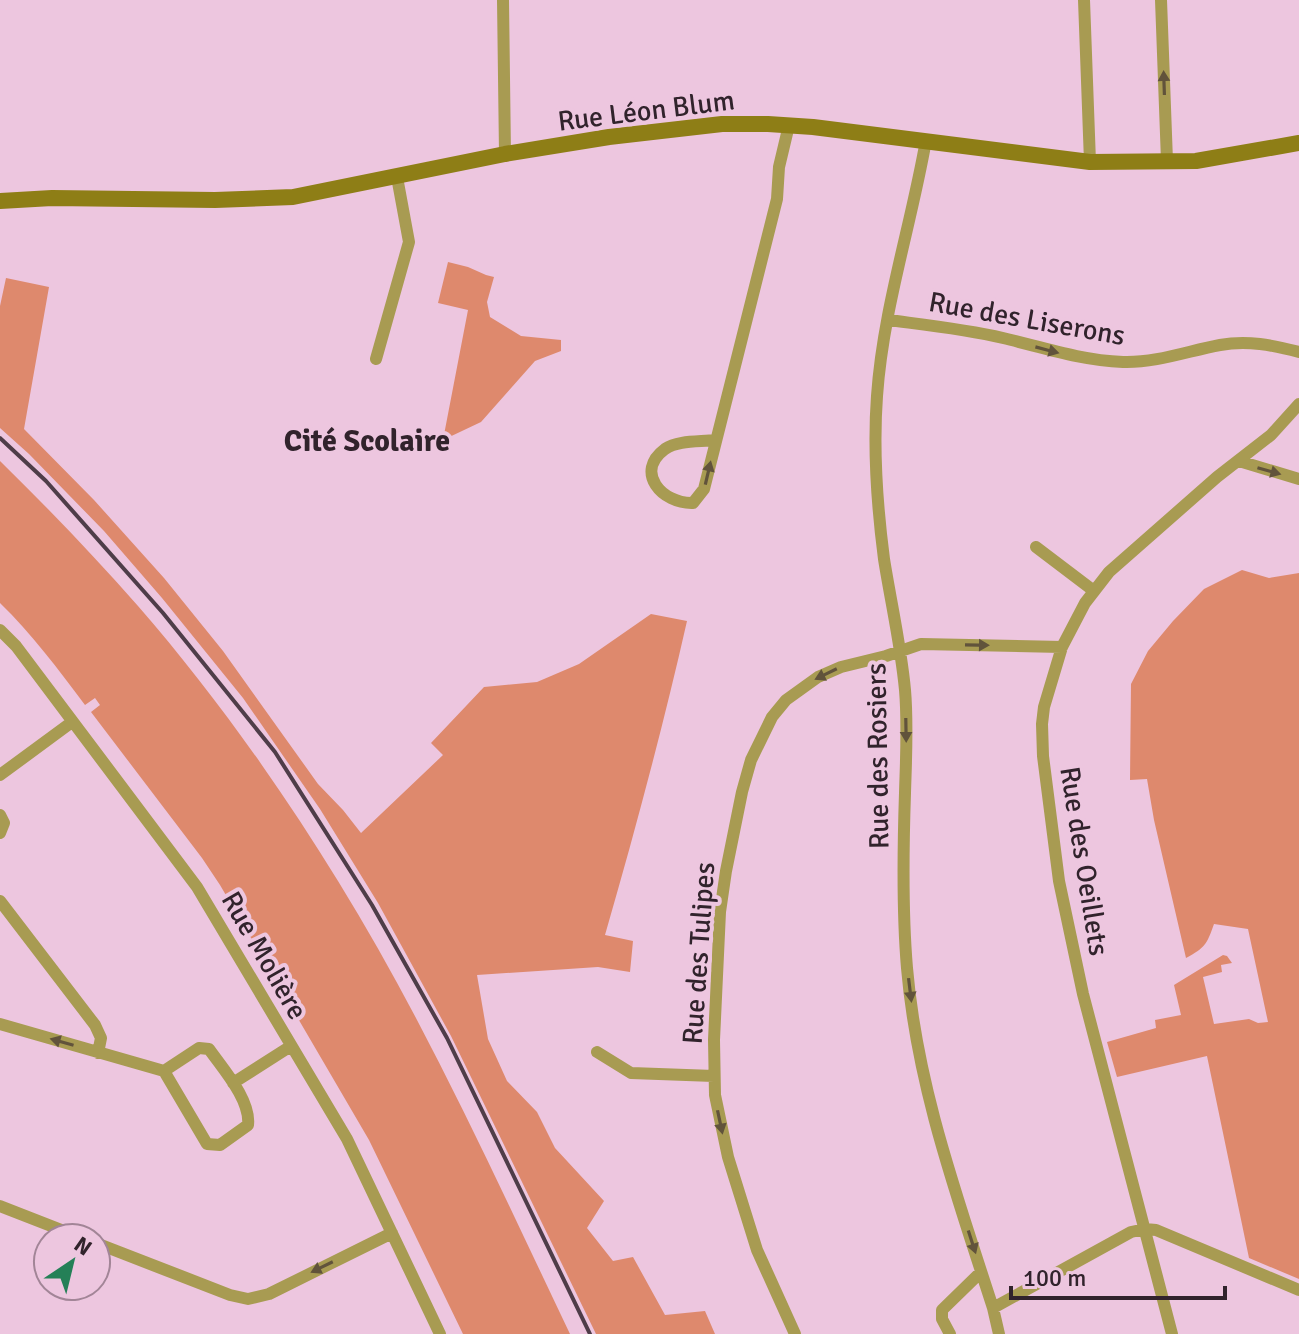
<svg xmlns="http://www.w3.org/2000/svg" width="1299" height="1334" font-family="Signika,sans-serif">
<rect width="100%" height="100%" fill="#edc6df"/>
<path fill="#de896d" d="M448 262 468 267 486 275 494 277 487 302 490 317 521 336 561 340V351L535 361 481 422 443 440 468 310 438 303Z
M6 278 49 287 24 429 94 500 164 578 223 651 318 784 343 810 361 833 443 755 431 743 484 687 537 682 579 664 651 614 687 621C663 727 635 831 605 935L633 941 630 972 598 967 477 975 488 1039 507 1081 537 1112 555 1148 604 1201 587 1228 613 1261 633 1257 665 1315 705 1311 715 1334H596L451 1036 378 903 320 809 243 698 162 598 104 531 29 454 0 428V306Z
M0 461C48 508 94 556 138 606 212 691 279 785 338 881 427 1025 497 1181 570 1334H463L369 1140 220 885 202 858 91 712 100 705 95 698 85 705C58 669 32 634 0 603Z
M1242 570 1269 578 1299 573V1279L1249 1258 1207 1056 1117 1077 1107 1042 1156 1028 1155 1020 1181 1015 1174 985 1223 955 1227 956 1232 963 1221 965 1222 972 1203 977 1214 1024 1249 1019 1258 1023 1268 1022 1248 929 1214 924C1207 944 1205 948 1186 958L1154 820 1147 779 1130 780 1131 684 1148 651 1173 621 1204 589Z"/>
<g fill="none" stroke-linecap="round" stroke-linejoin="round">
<path stroke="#a89b52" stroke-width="12" d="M503 0 505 154
M1084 0 1090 162
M1161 0 1167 161
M926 140C911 226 883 309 877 396 873 450 877 505 884 559 891 603 901 646 905 690 908 724 906 759 905 793 903 852 902 910 907 968 917 1086 957 1196 993 1308L999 1334
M888 320C926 325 965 329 1003 338 1045 348 1080 360 1123 362 1156 363 1188 351 1220 345 1247 340 1273 345 1299 352
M376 359 409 242 397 177
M715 440C700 442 678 440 665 449 634 472 662 504 693 503L704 489 777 199 779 167 789 125
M1239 461 1299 479
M1036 547 1094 591
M0 630 16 646 197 887 347 1139 440 1334
M0 775 72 722
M0 815 4 823 0 833
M0 901 95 1025 101 1038 98 1053
M0 1024 164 1071
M199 1048 209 1049C223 1069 251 1100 248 1125L220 1145 207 1144 164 1071Z
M597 1052 631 1073 714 1076
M233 1083 291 1046
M0 1206 82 1238
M96 1243 230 1295 248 1299 269 1294 392 1233
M993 1308 1131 1232 1145 1229 1156 1230 1299 1290
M795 1334 757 1250 728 1157 715 1095 714 1040 720 912 726 871 742 792 751 760 772 717 786 700 818 677 841 667 886 656 921 644 1062 647
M950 1334 942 1319V1310L981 1272
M1172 1334 1083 994 1059 881 1043 756 1042 724 1044 707 1062 647 1085 603 1109 572 1217 477 1271 435 1299 404"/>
<path stroke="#8e7e16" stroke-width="16" d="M0 201 52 198 215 200 293 197 505 154 609 137 722 124H768L813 127 1090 162 1196 161 1299 143"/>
<path stroke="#4f3d49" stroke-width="4" d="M0 438 46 481 163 613 275 752 372 905 447 1038 590 1334"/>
</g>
<defs><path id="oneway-solid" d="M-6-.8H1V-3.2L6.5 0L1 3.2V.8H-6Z" transform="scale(2)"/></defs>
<g fill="#61533b">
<use href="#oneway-solid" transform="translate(1164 83) rotate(-92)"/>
<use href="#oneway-solid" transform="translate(1047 350) rotate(15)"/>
<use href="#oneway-solid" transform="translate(1269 471) rotate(16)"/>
<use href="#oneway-solid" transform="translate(708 473) rotate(-77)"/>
<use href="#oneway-solid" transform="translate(977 645) rotate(1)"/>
<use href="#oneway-solid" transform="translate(826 674) rotate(154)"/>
<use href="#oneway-solid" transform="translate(906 730) rotate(89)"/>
<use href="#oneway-solid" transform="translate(910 990) rotate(83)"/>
<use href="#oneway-solid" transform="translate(62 1042) rotate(-164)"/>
<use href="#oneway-solid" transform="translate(720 1122) rotate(78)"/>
<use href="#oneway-solid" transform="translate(972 1242) rotate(72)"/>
<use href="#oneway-solid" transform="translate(322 1267) rotate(154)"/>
</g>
<g text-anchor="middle" stroke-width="8" stroke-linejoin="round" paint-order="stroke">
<g font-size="28" fill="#31232c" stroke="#edc6df">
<text transform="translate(646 110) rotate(-7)" y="10">Rue Léon Blum</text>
<text transform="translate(1027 318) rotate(10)" y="10">Rue des Liserons</text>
<text transform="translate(877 756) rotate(-91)" y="10">Rue des Rosiers</text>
<text transform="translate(1085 861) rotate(81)" y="10">Rue des Oeillets</text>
<text transform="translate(698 953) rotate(-86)" y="10">Rue des Tulipes</text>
<text transform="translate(265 955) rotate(60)" y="10">Rue Molière</text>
</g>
<g font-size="30" font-weight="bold" fill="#31232c" stroke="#edc6df">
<text x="367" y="451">Cité Scolaire</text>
</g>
</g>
<g transform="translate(72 1262) rotate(35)"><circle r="38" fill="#edc6df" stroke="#a28597" stroke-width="2"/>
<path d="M0-6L14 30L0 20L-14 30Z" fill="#248057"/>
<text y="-12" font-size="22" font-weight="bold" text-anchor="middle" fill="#31232c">N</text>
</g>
<path d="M1011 1286v12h214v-12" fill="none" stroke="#31232c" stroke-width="4"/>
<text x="1023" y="1286" font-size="24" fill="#31232c" stroke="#edc6df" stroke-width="6" paint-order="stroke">100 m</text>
</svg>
